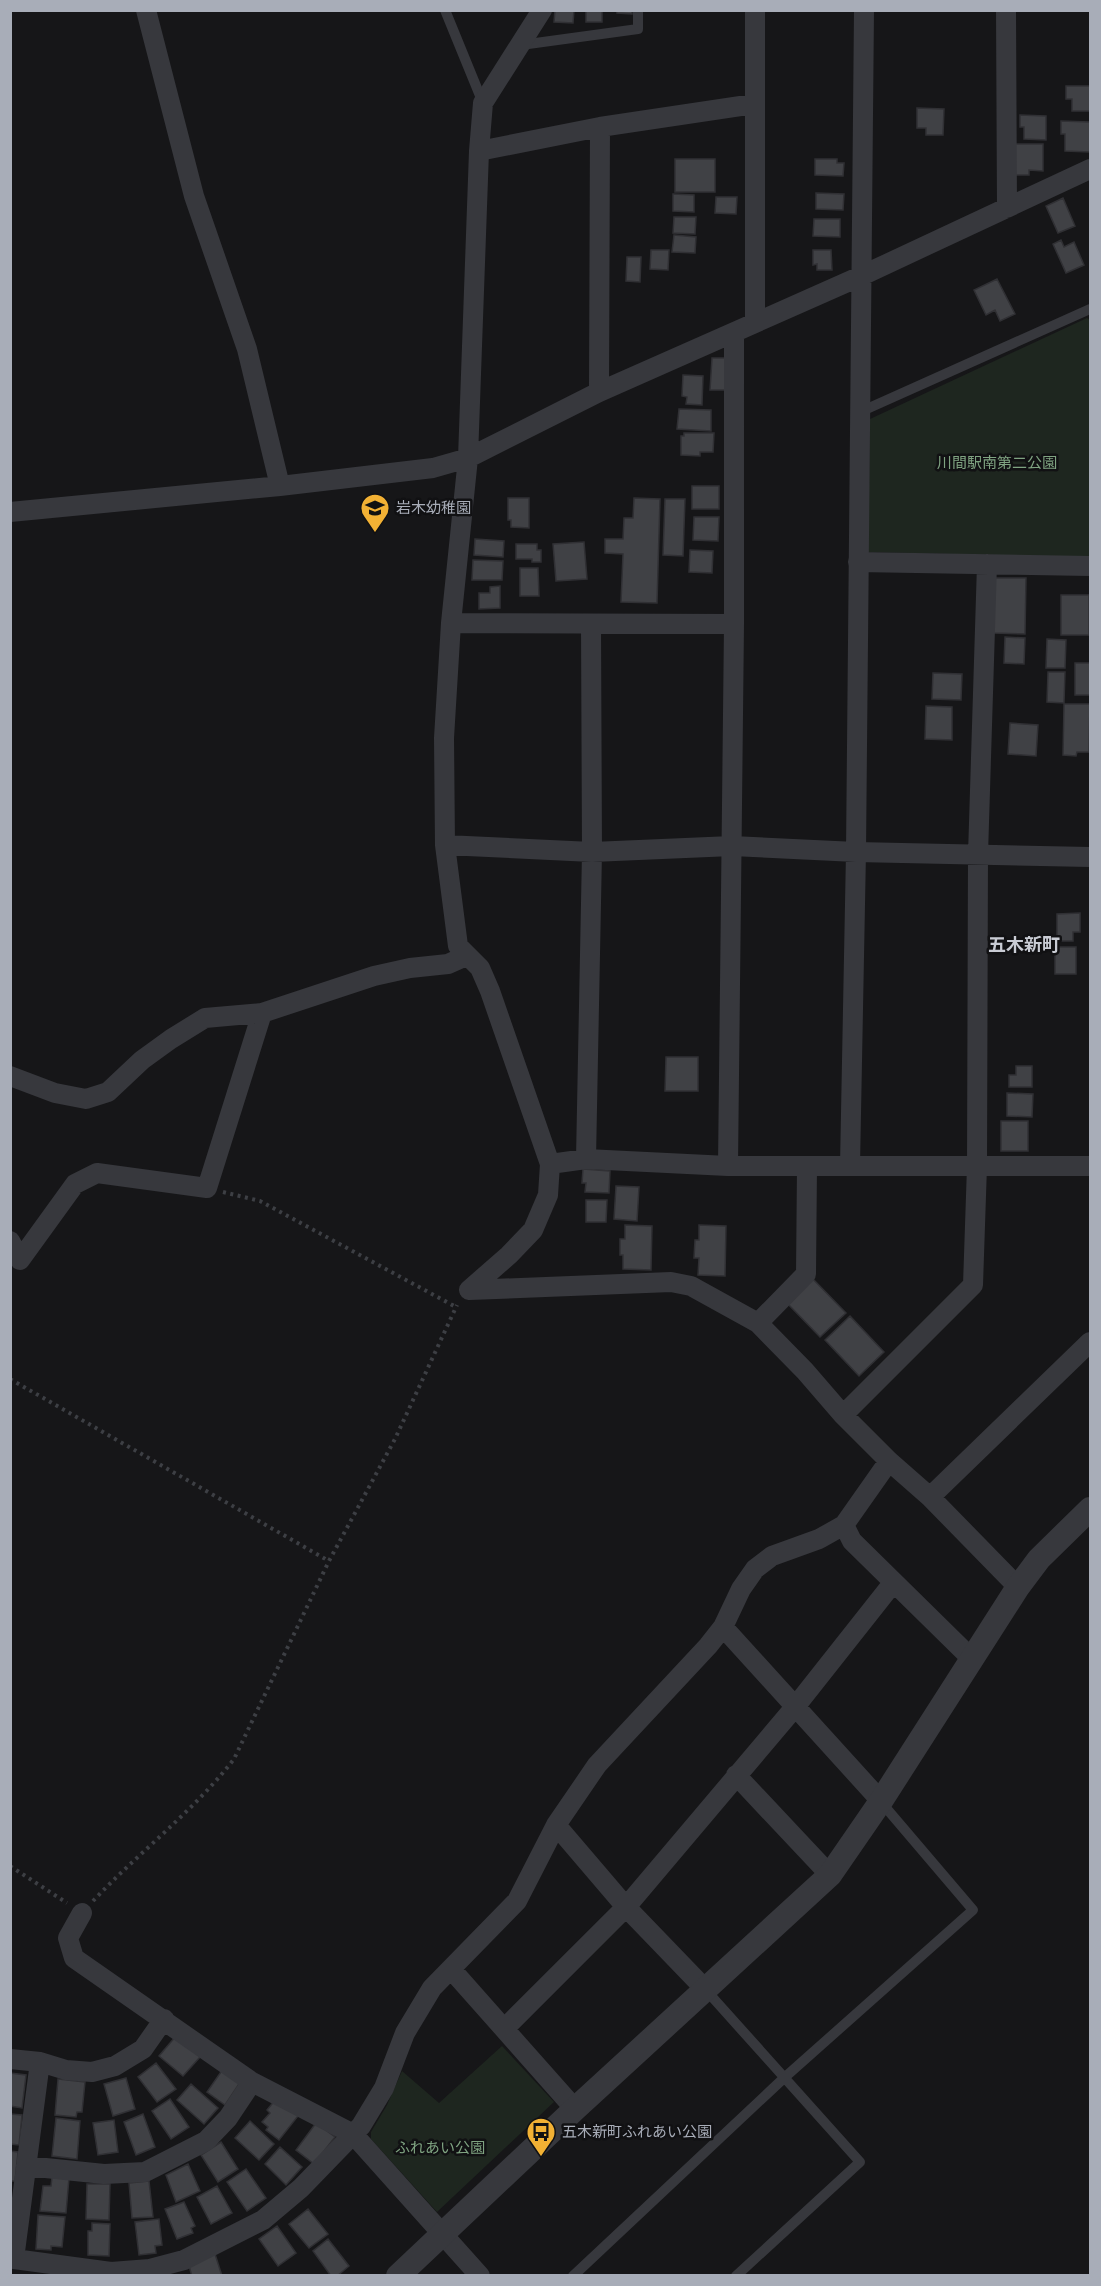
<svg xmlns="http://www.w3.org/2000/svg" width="1101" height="2286" font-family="'Archivo Narrow','Noto Sans JP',sans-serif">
<rect width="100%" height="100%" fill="#161618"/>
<path fill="#1e261f" d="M1087 318 1090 320V557L868 552 870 419Z
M502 2046 554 2102 437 2212 371 2139V2132L387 2105 402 2071 439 2103Z"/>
<path fill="#404145" stroke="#303034" stroke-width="1.5" d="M555 10H574L573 23 554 22Z
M586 10H602V22H586Z
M617 10H632V14L617 13Z
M1066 86H1090V111H1072V99H1066Z
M917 108 944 109 943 135H926V128H917Z
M1020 115 1046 116V140L1024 139V127H1020Z
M1061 121 1090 122V152L1065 151V134H1061Z
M1014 144H1043V171L1029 170V175H1014Z
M675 159H715V192H675Z
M815 159H837V163H844L843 176 815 175Z
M816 193 844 194 843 210 816 209Z
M673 194 694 195V212L673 211Z
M716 197H737L736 214 715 213Z
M1063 198 1075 226 1058 233 1046 206Z
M674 217H696L695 234 673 233Z
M814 219H840V237L813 236Z
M674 235 696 237 695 253 672 252Z
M1061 240 1064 247 1074 242 1084 265 1066 273 1053 244Z
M651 250H669L668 270 650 269Z
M813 250H831L832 270H817V264L813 265Z
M627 257H641L640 282 626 281Z
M997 279 1015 314 1000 321 995 310 986 315 974 290Z
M712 358H729L727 390H710Z
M683 375 703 376 702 405 686 404 687 397 682 396Z
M679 409 711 410V431L677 429Z
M684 433H714L713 452H700V456L681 455V436H684Z
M692 486H719V509H692Z
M508 498H529V528L511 527V520H508Z
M634 498 660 499 657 603 621 602 623 554 605 553V539H623L624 518H633Z
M665 499H685L683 556 663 555Z
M694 517H719L718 541 693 540Z
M475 539 504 541 503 557 474 555Z
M584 542 587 579 556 581 553 544Z
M516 544H537V550H541V562H532V559H516Z
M690 550 713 551 712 573 689 572Z
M473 560 503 561 502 580H472Z
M520 568H538L539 596H520Z
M994 578H1026L1025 634 993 633Z
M500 586V608L479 609V593H490V587Z
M1061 595H1089V635H1061Z
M1005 637 1025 638 1024 664 1004 663Z
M1047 639 1066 640 1065 668H1046Z
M1075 663H1090V695H1075Z
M1048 672H1065L1064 703 1047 702Z
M933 673 962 674 961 700 932 699Z
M1064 704H1090L1089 752H1077L1076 756 1063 755Z
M926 706 952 707V740L925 739Z
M1010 723 1038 725 1036 756 1008 754Z
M1080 913V932H1073V941H1057V914Z
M1055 947H1076V974H1055Z
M666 1057H698V1091H665Z
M1016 1066H1032V1087H1009V1075H1016Z
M1007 1093 1033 1094 1032 1117 1007 1116Z
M1001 1121H1028V1151H1001Z
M583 1169 610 1171 609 1193 585 1192 586 1183H582Z
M616 1186 639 1187 637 1221 614 1219Z
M586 1200H607L606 1222H586Z
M625 1225 652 1226 651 1270 623 1269V1255H620V1239H625Z
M699 1225 726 1226 725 1276 698 1275 699 1258H694L695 1240H699Z
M811 1277 846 1313 820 1337 786 1302Z
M850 1316 884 1352 859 1376 825 1340Z
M176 2036 200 2057 183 2076 159 2056Z
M156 2063 176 2089 157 2102 138 2077Z
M223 2069 241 2081 225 2105 207 2092Z
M10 2073 26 2075 22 2108 10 2106Z
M126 2078 135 2109 113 2116 104 2084Z
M58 2079 85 2082 82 2112H77L76 2117 55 2115Z
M191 2084 218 2108 204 2124 177 2100Z
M170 2099 189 2127 171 2139 152 2111Z
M276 2099 298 2116 279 2140 266 2130 268 2127 262 2122 270 2113 267 2110Z
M10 2114 22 2115 19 2145 10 2144Z
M143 2114 155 2147 136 2155 124 2122Z
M56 2118 80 2121 77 2159 52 2156Z
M114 2120 118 2152 98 2155 93 2123Z
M250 2121 274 2144 259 2160 235 2138Z
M316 2123 335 2137 314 2164 296 2150Z
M221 2142 238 2169 218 2182 201 2155Z
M280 2147 302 2167 286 2185 265 2164Z
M10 2151 18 2152 15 2181H10Z
M188 2164 200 2191 176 2202 166 2175Z
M246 2169 266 2198 247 2211 227 2182Z
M52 2177 69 2178 66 2213 40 2211 43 2186H51Z
M149 2181 153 2217 132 2218 129 2183Z
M87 2184H110L109 2220 86 2219Z
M217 2186 232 2213 211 2224 197 2197Z
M184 2202 195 2226 191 2228 193 2233 177 2239 165 2209Z
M308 2209 328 2234 309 2248 289 2224Z
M38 2215 65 2217 62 2247 51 2246V2250L36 2249Z
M159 2219 162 2245 155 2246 156 2253 139 2255 135 2222Z
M92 2223 110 2224 109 2256 88 2255V2231H92Z
M277 2226 296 2253 278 2266 259 2239Z
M328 2239 349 2266 337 2276H331L313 2251Z
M215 2254 222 2276H192L188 2263Z"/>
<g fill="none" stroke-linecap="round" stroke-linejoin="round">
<path stroke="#3d3f44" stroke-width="4" stroke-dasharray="3 4.5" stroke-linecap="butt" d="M223 1192 260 1201 456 1307
M10 1379 329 1561
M10 1866 67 1903
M93 1901C139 1852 193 1812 234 1759L329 1561 395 1439 457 1305"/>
<path stroke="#37383d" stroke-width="10" d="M445 10 483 103
M521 45 638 29V10
M860 412 1090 309
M705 1989 860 2162 736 2276
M573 2276 784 2078 973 1910 881 1802"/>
<path stroke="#37383d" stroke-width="20" d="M146 10 194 196 247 349 280 486
M1006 10 1007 208
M479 151 600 127 754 104
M755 323V10
M599 392 600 127
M10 512 280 486 433 468 468 458 599 392 861 276 1090 169
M858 562 1090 566
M451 623 734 624
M445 845 592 852 732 846 856 852 1090 857
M10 1076 55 1093 86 1099 108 1092 142 1060 171 1039 205 1018 262 1013 374 976 410 968 448 964 466 956
M586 1159 592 852 591 625
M550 1164 586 1159 728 1166H1090
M728 1166 734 624V333
M850 1166 856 852 864 10
M10 1241 20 1260 75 1184 97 1173 207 1188 262 1013
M469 1290 509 1255 533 1230 548 1195 550 1164 490 991 480 968 458 946 445 845 444 738 451 623 468 458 479 151 483 103 542 10
M469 1290 671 1282 691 1286 758 1323 805 1371 843 1415 889 1461 930 1497 1018 1587
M758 1323 806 1274 807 1167
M843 1415 973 1285 977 1166 978 855 987 564
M930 1497 1090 1342
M844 1525 852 1541 972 1659
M723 1627 881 1801
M736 1775 830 1875
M556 1825 626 1907 705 1989
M82 1913 68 1938 74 1958 252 2082 353 2134 480 2276
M451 1969 575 2109
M504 2029 626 1907 795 1707 893 1583
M10 2059 40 2062 66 2070 92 2072 115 2066 143 2049 164 2019
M40 2062 14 2259 111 2272 150 2269 184 2260 263 2220 301 2188 361 2126 384 2088 405 2033 432 1988 517 1901 556 1825 597 1765 708 1646 723 1627 741 1589 755 1569 772 1556 819 1539 844 1525 889 1461
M26 2166 104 2174 145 2172 206 2141 228 2118 252 2082"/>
<path stroke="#37383d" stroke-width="24" d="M398 2276 575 2109 830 1875 881 1801 1018 1587 1039 1559 1090 1509"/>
</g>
<defs>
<g id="school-pin" transform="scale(1.5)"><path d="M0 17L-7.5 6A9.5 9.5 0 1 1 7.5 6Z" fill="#f2b134" stroke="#111113"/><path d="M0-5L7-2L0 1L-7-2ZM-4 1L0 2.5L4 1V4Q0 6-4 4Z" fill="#111"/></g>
<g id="bus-pin" transform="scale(1.5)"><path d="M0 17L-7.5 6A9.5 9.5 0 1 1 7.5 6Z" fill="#f2b134" stroke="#111113"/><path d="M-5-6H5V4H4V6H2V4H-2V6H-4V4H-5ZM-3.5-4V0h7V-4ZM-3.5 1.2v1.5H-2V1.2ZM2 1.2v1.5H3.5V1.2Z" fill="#111"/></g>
</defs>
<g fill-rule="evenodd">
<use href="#school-pin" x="375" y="508"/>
<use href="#bus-pin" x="541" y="2132"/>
</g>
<g text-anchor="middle" stroke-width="5" stroke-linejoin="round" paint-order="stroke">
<g font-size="15" fill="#7fa381" stroke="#111113">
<text x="997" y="468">川間駅南第二公園</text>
<text x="440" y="2153">ふれあい公園</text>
</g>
<g font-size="15" fill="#a8adb8" stroke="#111113" text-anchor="start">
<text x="396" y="513">岩木幼稚園</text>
<text x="562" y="2137">五木新町ふれあい公園</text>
</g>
<g font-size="18" font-weight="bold" fill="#c9ccd4" stroke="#111113">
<text x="1024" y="951">五木新町</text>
</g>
</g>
<rect width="1101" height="2286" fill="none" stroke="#a8adb8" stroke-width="24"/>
</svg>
